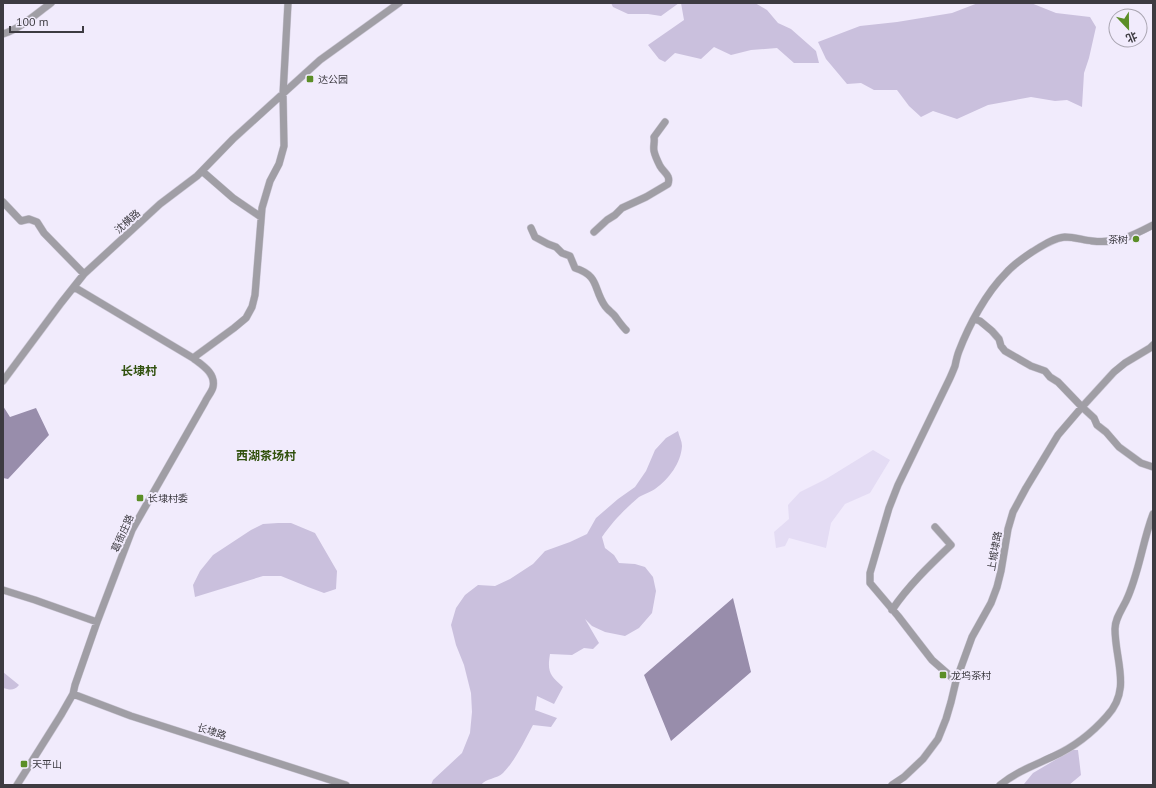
<svg xmlns="http://www.w3.org/2000/svg" width="1156" height="788" font-family="'PT Sans','Noto Sans SC',sans-serif">
<rect width="100%" height="100%" fill="#f1ebfc"/>
<path fill="#e4dcf4" d="M873 450 890 460 870 493 845 504 831 523 826 548 789 538 785 546 776 548 774 532 789 519 788 505 800 492 826 479Z"/>
<path fill="#cac0dd" d="M611 3H679L661 16 648 14H628L613 7Z
M681 3H755L767 10 778 23 791 29 816 51 819 63H794L777 48 751 50 731 55 714 47 701 59 675 53 665 62 659 59 648 45 684 20Z
M978 3H1031L1056 13 1090 17 1096 27 1089 58 1084 73 1082 107 1067 100 1055 101 1031 97 988 105 957 119 933 111 921 117 909 106 897 90H874L861 83 847 84 826 59 818 42 860 26 897 22 952 13Z
M678 431C679 436 682 441 682 446 681 463 669 479 655 489 651 492 644 494 639 497 624 510 613 521 602 537L605 548 614 555 619 563 635 564 645 567 653 577 656 591 652 613 639 628 625 636 605 632 592 626 585 619 599 643 593 649 584 648 572 655 550 654C547 672 550 675 563 687L554 704 537 696 535 710 557 718 551 727 533 725C525 740 515 761 503 773 497 779 486 778 481 785H431L433 780 462 753 470 733 472 712 471 693 464 665 456 645 451 625 456 608 465 595 478 585 495 586 510 579 533 564 545 551 570 542 587 534 596 518 618 499 635 487 646 471 655 450 666 438Z
M278 523H291L315 533 337 571 336 589 324 593 308 587 281 576H263L195 597 193 585 200 571 213 555 251 530 263 524Z
M3 672 19 685C14 691 10 690 3 688Z
M1072 750H1078L1081 775 1069 785 1024 784 1033 773Z"/>
<path fill="#988dab" d="M3 406 10 417 36 408 49 435 8 479 3 478Z
M733 598 751 672 671 741 644 675Z"/>
<g fill="none" stroke-linecap="round" stroke-linejoin="round">
<g stroke="#cdc8d7" stroke-width="8">
<path id="minor" d="M3 34C21 28 36 14 51 3
M202 171 233 198 261 217
M3 202 21 221 29 219 37 222 44 233 84 274
M531 228 535 237 548 244 556 247 562 253 570 256 575 268C600 276 593 289 605 306 607 309 611 312 614 315 618 320 621 325 626 330
M594 232 607 220 615 215 622 208 646 197 668 184C671 175 664 173 660 166 658 162 655 156 654 151 653 146 655 142 654 137L665 122
M974 319 980 321 992 331 999 339 1001 346 1005 351 1031 366 1045 371 1050 377 1058 382 1082 407 1094 418 1097 425 1106 432 1119 447 1141 463 1153 467
M193 358 234 328 246 318 252 307 255 295 262 208 270 181 279 164 284 146 283 94 288 3
M3 381 61 303 84 274 160 204 197 176 233 139 320 60 399 3
M3 590 35 600 97 622
M892 610C908 586 930 565 951 545L935 527
M956 681 932 660 898 616 870 583V573L889 508 898 485 949 380C951 376 953 371 955 366 956 361 957 356 959 351 969 325 986 293 1006 273 1013 265 1023 258 1032 252 1042 246 1053 238 1065 237 1074 237 1083 240 1092 241 1117 244 1132 236 1153 225
M73 694 131 716 346 785
M17 785 61 715 73 694 75 685 97 622 132 530 205 402C207 397 212 392 213 387 216 373 202 365 193 358L74 287
M892 785 904 777 923 759 938 739 946 719 951 702 956 681 972 637 991 603 997 587 1001 571 1008 529 1013 512 1026 488 1058 435 1082 407 1114 372 1125 363 1150 348 1153 345
M1000 785C1016 772 1035 765 1054 756 1074 747 1092 733 1107 716 1132 689 1115 661 1115 629 1115 619 1121 611 1126 601 1139 574 1142 543 1153 514"/>
</g>
<use href="#minor" stroke="#a09ea5" stroke-width="7"/>
</g>
<g fill="#5b8e27" stroke="#f1ebfc" stroke-width="1.5">
<rect x="306" y="75" width="8" height="8" rx="2"/>
<circle cx="1136" cy="239" r="4"/>
<rect x="136" y="494" width="8" height="8" rx="2"/>
<rect x="939" y="671" width="8" height="8" rx="2"/>
<rect x="20" y="760" width="8" height="8" rx="2"/>
</g>
<g text-anchor="middle" stroke-width="4" stroke-linejoin="round" paint-order="stroke">
<g font-size="10" fill="#3d3b41" stroke="#f1ebfc" text-anchor="start">
<text x="318" y="83">达公园</text>
<text x="1128" y="243" text-anchor="end">茶树</text>
<text x="148" y="502">长埭村委</text>
<text x="951" y="679">龙坞茶村</text>
<text x="32" y="768">天平山</text>
</g>
<g font-size="10" fill="#3d3b41" stroke="#f1ebfc">
<text transform="translate(127 221) rotate(-42)" y="4">沈横路</text>
<text transform="translate(122 533) rotate(-66)" y="4">葛衙庄路</text>
<text transform="translate(994 551) rotate(-80)" y="4">上城埭路</text>
<text transform="translate(212 731) rotate(18)" y="4">长埭路</text>
</g>
<g font-size="12" font-weight="bold" fill="#31510e" stroke="#f1ebfc">
<text x="139" y="375">长埭村</text>
<text x="266" y="460">西湖茶场村</text>
</g>
</g>
<rect width="1156" height="788" fill="none" stroke="#3d3b41" stroke-width="8"/>
<g transform="translate(1128 28) rotate(158)"><circle r="19" fill="#f1ebfc" stroke="#a9a5b1"/>
<path d="M0-3L7 15L0 10L-7 15Z" fill="#5b8e27"/>
<text y="-6" font-size="11" font-weight="bold" text-anchor="middle" fill="#3d3b41">北</text>
</g>
<path d="M10 26v6h73v-6" fill="none" stroke="#3d3b41" stroke-width="2"/>
<text x="16" y="26" font-size="12" fill="#3d3b41" stroke="#f1ebfc" stroke-width="3" paint-order="stroke">100 m</text>
</svg>
